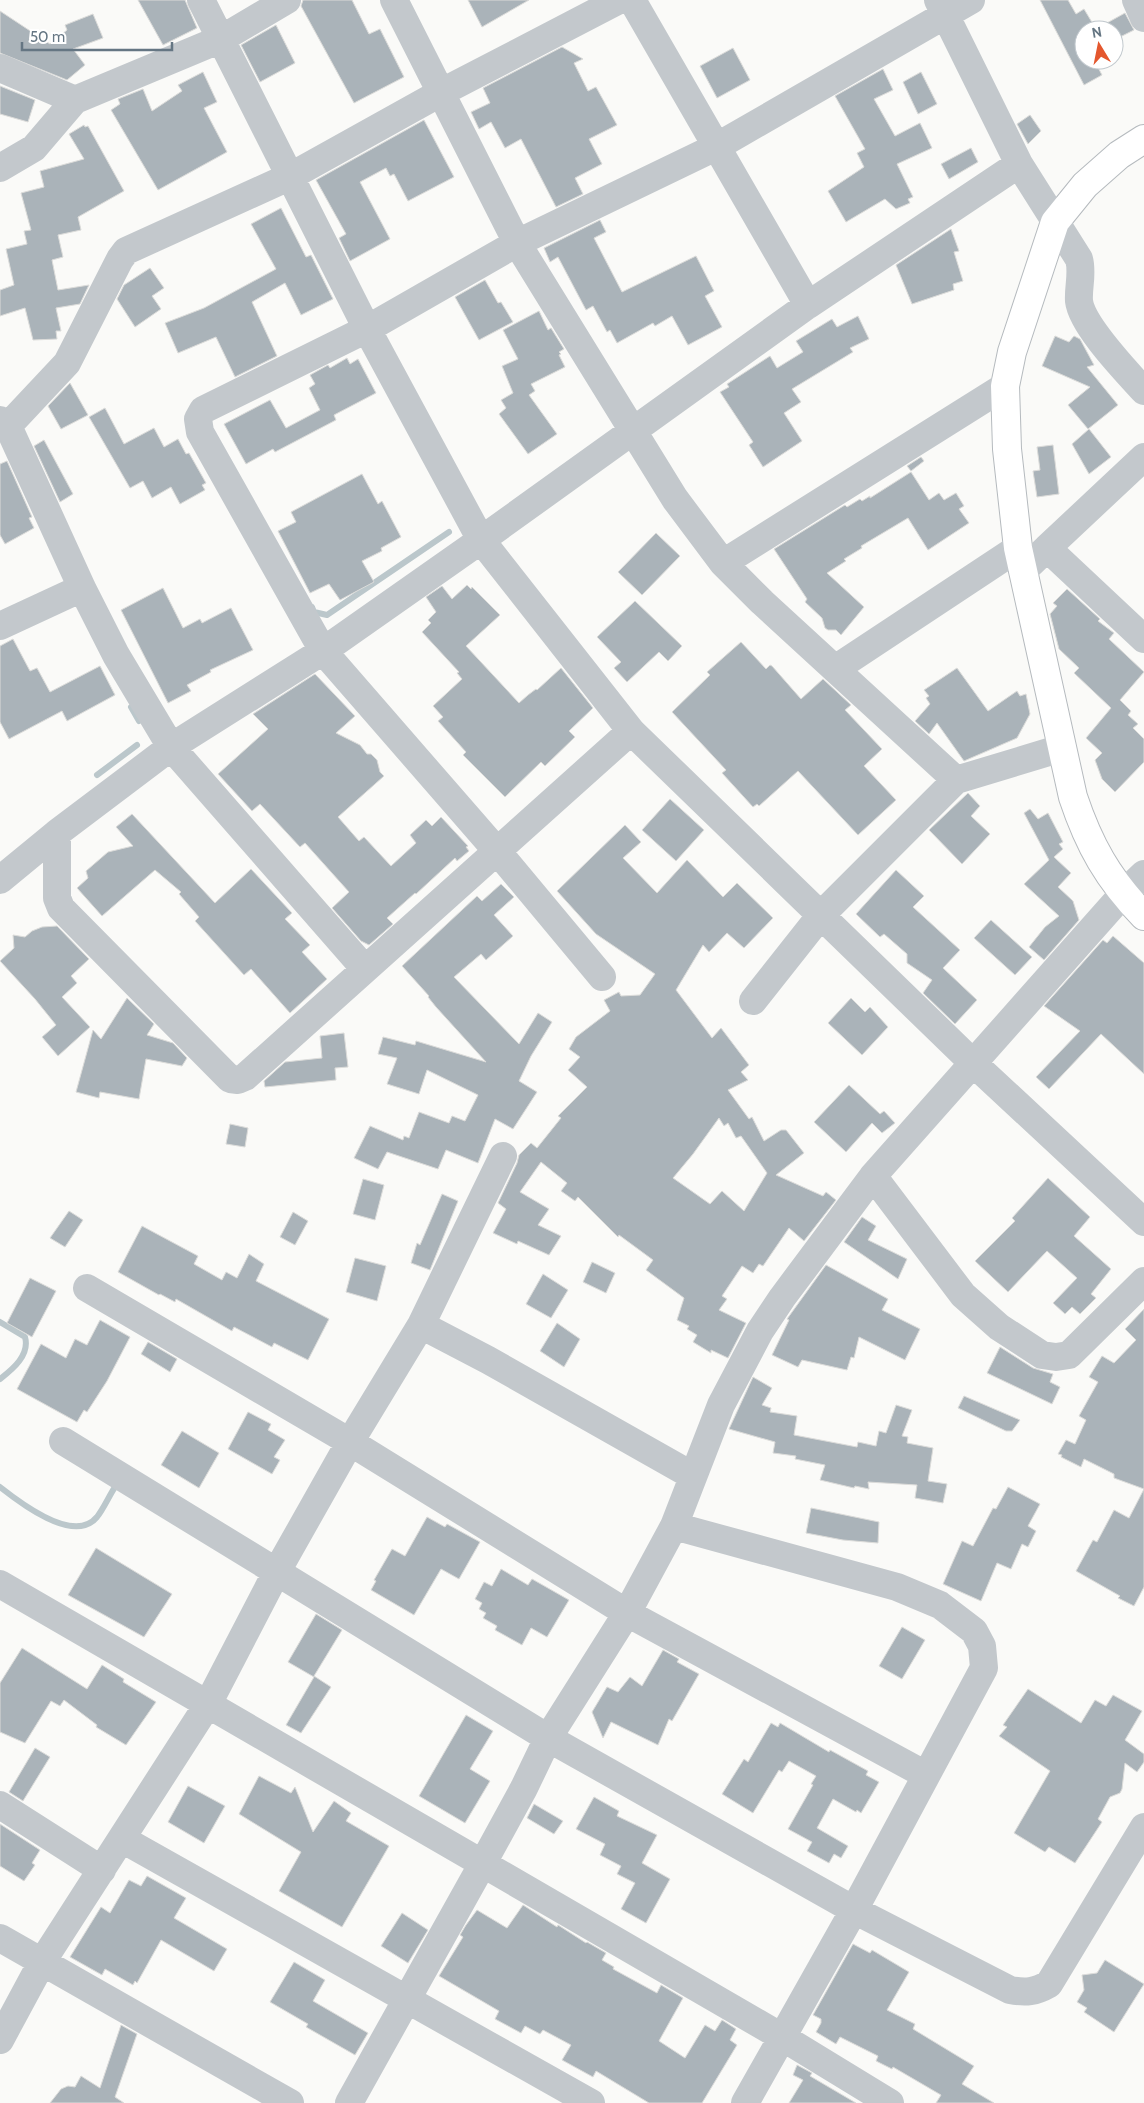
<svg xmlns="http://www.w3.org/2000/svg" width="1144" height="2103" font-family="Cabin,sans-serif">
<rect width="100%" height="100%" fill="#fafaf8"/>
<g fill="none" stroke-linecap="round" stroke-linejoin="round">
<path stroke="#bbc7cb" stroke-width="6" d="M312 607 314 612 327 615 449 532
M131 707 139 721
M97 775 137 745
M0 1322 25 1337C30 1355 13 1369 0 1379
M0 1487C19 1502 74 1545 97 1517 104 1508 109 1496 115 1487"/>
</g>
<path fill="#aab3b9" stroke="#dcdcda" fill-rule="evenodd" d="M138 0H185L197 28 163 45Z
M303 0H352L369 34 380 29 404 77 354 103 301 6Z
M468 0H529L482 27Z
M1040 0H1068L1076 14 1084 9 1096 29 1125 13 1134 30 1114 40V30H1084V60H1094L1102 75 1084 85Z
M0 11 50 44 67 30 65 25 93 14 103 38 73 49 85 65 67 80 0 53Z
M276 25 295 63 260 82 241 45Z
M562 47 583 59 574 63 588 91 596 87 617 125 589 139 602 164 575 178 583 194 556 207 521 139 505 148 491 122 479 129 471 112 490 103 483 88Z
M733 48 750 80 717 98 700 66Z
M883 69 893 90 874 99 895 136 920 123 932 148 897 164 913 197 908 199 910 203 896 209 885 199 846 222 828 191 864 167 857 153 865 149 835 96Z
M203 72 217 102 204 108 227 152 158 190 111 110 120 104 118 99 143 89 152 111 182 91 178 85Z
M921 72 937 104 918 114 903 82Z
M0 86 35 100 28 122 0 114Z
M1030 115 1041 131 1028 144 1017 124Z
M424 120 454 177 408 201 394 174 390 176 386 168 360 182 390 239 350 261 339 238 346 234 316 180Z
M84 125 85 127 88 126 124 191 78 217 81 230 58 235 63 257 52 260 58 290 89 285 80 304 56 308 61 331H56L57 339 33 340 25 308 0 316V290L14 285 6 249 27 244 24 231 31 230 21 193 44 187 40 171 84 159 69 134Z
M971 148 978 162 949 179 941 164Z
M281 208 306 257 311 255 333 299 301 315 285 283 252 302 277 356 235 377 216 337 178 353 165 323 204 308 276 269 251 224Z
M600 220 606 232 594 238 622 292 696 256 714 291 705 296 722 327 688 345 672 316 655 326 653 323 617 343 610 330 607 332 593 306 586 310 558 257 550 262 544 248Z
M951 229 959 251 954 252 963 281 953 284 954 290 912 304 896 265Z
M150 268 164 288 152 296 161 309 135 327 117 299 124 285Z
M485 280 498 303 501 302 513 322 479 340 455 297Z
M539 311 548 330 551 328 564 349 559 352 561 354 559 355 565 367 531 384 535 391 529 395 557 434 528 454 499 414 506 408 501 400 513 393 502 366 518 359 503 330Z
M858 316 869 339 850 348 853 352 792 389 801 402 784 413 802 441 763 467 749 445 753 442 720 392 729 387 727 384 770 356 777 368 803 352 796 341 832 319 837 327Z
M1055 336 1069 342 1074 336 1080 339 1094 365 1087 367 1118 405 1088 429 1068 405 1090 387 1042 366Z
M347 358 350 364 358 359 376 393 334 415 336 420 275 452 273 449 246 464 224 424 270 400 286 428 320 410 309 388 315 384 310 375 328 365 330 368Z
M70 383 88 415 61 429 48 406Z
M105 408 124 444 154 428 164 447 178 439 186 454 189 453 206 483 202 485 205 490 180 504 171 487 152 498 143 481 130 488 89 417Z
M1089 429 1111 457 1089 474 1072 444Z
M44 440 73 494 60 502 34 446Z
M1053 445 1059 494 1037 497 1033 471 1040 470 1037 447Z
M921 457 924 461 911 471 907 466Z
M7 461 32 517 29 518 34 528 5 544 0 535V464Z
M911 472 929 500 939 493 944 500 956 493 964 506 959 509 969 523 928 550 908 518 861 546 862 548 844 559 846 561 827 573 864 607 841 635 836 630H828L825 628 822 618 805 602 807 599 774 549 845 505 847 507 860 499 862 501 870 496V498Z
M362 474 378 504 382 501 401 537 381 548 382 551 362 561 374 582 340 600 329 584 310 593 278 531 296 522 291 512Z
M656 533 680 556 642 595 618 572Z
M467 585 471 589 472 587 500 615 466 646 519 703 528 695 536 689 537 690 561 668 593 708 569 731 575 737 545 766 541 762 505 797 463 755 466 752 438 721 443 717 433 706 462 679 457 673 459 672 422 632 431 623 428 620 436 612 426 597 442 586 452 599Z
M163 588 183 628 200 619 202 623 231 608 253 650 210 670 211 672 187 685 191 691 168 703 121 610Z
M1067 589 1100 619 1098 621 1114 633 1109 639 1144 672 1120 700 1131 711 1128 715 1138 724 1133 728 1144 739V762L1115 792 1102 779 1095 760 1102 753 1086 738 1111 708 1074 673 1079 668 1059 649 1050 614 1057 606 1053 603Z
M635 601 682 646 668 661 659 652 627 682 614 668 621 662 597 637Z
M13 639 30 671 37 668 50 692 100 666 115 695 67 721 62 711 9 739 0 722V646Z
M741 642 766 669 770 665 772 666 801 699 823 679 851 705 845 710 882 749 864 766 896 800 858 835 798 771 759 806 757 804 753 807 722 773 726 770 672 712 710 675 707 672Z
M957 668 988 711 1017 691 1020 696 1026 694 1030 714 1017 738 964 761 937 723 929 734 915 721 930 704 926 698 929 696 924 690Z
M315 674 355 716 336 733 360 745 367 754H371L377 760 380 772 384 776 338 817 359 841 364 837 391 866 416 843 410 835 426 820 432 826 441 817 468 846 466 847 469 851 457 861 455 858 416 894 415 893 387 918 393 924 369 945 361 941 332 908 349 892 305 843 300 847 260 804 252 811 218 774 268 729 253 714Z
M968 793 980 806 971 816 990 834 962 864 929 830Z
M670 799 704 830 676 861 642 830Z
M1030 809 1038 819 1048 813 1063 842 1059 844 1063 849 1054 857 1071 873 1058 887 1073 901 1079 920 1044 960 1029 947 1045 927 1059 916 1024 884 1049 860 1024 813Z
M132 814 215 903 251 869 292 913 285 919 310 945 302 952 327 979 290 1013 251 969 244 975 195 921 199 917 179 894 181 892 155 870 102 916 77 888 88 878 86 871 108 852 133 846 116 827Z
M625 825 641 842 623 858 657 893 687 860 723 897 737 883 773 918 744 948 727 933 709 952 703 945 676 990 712 1038 721 1028 749 1065 741 1072 748 1080 728 1090 749 1119 752 1117 764 1141 781 1130H786L804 1153 776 1175 823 1196 826 1192 836 1200 804 1241 789 1228 763 1266 759 1264 753 1273 742 1266 722 1296 727 1299 719 1310 746 1323 728 1358 711 1350V1353L693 1342 697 1335 687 1329 689 1326 677 1320 684 1298 646 1270 653 1260 619 1235 618 1237 578 1197 575 1201 561 1191 567 1183 541 1162 520 1192 549 1209 538 1225 561 1236 549 1255 518 1241 517 1244 493 1233 506 1209 498 1203 517 1163 519 1155 531 1143 537 1148 561 1118 558 1116 587 1087 568 1070 580 1057 569 1049 576 1037 610 1011 604 1000 619 992 621 996 640 995 655 974 596 934 557 891ZM719 1118 724 1126 728 1123 736 1138 741 1136 767 1173 744 1211 722 1191 710 1204 673 1178 693 1154Z
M896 870 924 896 913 907 960 950 943 968 977 1000 955 1024 923 993 932 980 907 963V954L884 934 880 937 856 914Z
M501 884 514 897 494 915 513 936 486 960 481 954 454 977 519 1044 538 1013 552 1022 531 1056 519 1081 537 1092 513 1129 495 1119 478 1163 446 1150 438 1169 387 1152 378 1169 354 1158 370 1126 403 1140 404 1136 409 1138 419 1112 449 1123 452 1116 465 1121 478 1095 427 1070 419 1094 387 1084 397 1058 378 1054 383 1037 415 1045 416 1041 486 1062 436 1007 428 997 429 996 402 966 477 896 482 901Z
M991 920 1032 957 1015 975 974 938Z
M57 926 89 959 71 976 77 983 62 997 90 1027 58 1056 42 1037 56 1025 35 999 0 961 14 948 13 935 25 937 32 931 42 927Z
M1113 936 1144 963V1074L1101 1034 1049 1089 1036 1077 1080 1031 1044 1006 1103 940 1107 943Z
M127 998 154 1024 147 1035 173 1043 187 1058 182 1066 146 1059 139 1099 100 1092 99 1098 76 1092 93 1030 101 1039Z
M851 998 865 1012 870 1007 888 1027 862 1055 828 1023Z
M344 1033 348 1067 335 1068 336 1080 265 1087 264 1081 285 1062 322 1058 320 1036Z
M849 1085 880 1114 884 1111 895 1123 882 1133 872 1123 846 1152 814 1122Z
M230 1124 248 1128 245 1147 226 1144Z
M1048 1178 1090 1217 1074 1236 1111 1269 1091 1294 1096 1298 1080 1314 1072 1307 1065 1314 1053 1303 1077 1278 1047 1251 1008 1292 975 1261 1015 1221 1012 1218Z
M363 1179 384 1185 375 1220 353 1214Z
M442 1194 458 1201 430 1270 411 1263 417 1243 420 1245Z
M69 1211 83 1220 65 1247 50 1238Z
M293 1212 308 1221 295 1245 280 1237Z
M862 1217 876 1226 868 1240 907 1259 898 1279 844 1242Z
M142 1226 198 1256 194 1264 222 1280 226 1272 237 1278 249 1254 264 1264 256 1281 329 1319 308 1360 274 1343 272 1347 234 1327 232 1331 176 1299 175 1302 160 1294 159 1295 118 1272Z
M355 1258 386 1266 377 1301 346 1292Z
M592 1262 615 1273 606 1293 583 1282Z
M826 1265 888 1299 882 1310 920 1329 905 1360 859 1337 854 1358 851 1357 847 1370 802 1360 798 1367 772 1355 789 1320 787 1319Z
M543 1274 568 1290 551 1318 526 1304Z
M30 1278 56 1291 32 1337 7 1323Z
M1144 1309V1587L1134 1606 1118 1598 1120 1596 1076 1571 1093 1540 1097 1542 1114 1510 1129 1518 1144 1489 1114 1478V1474L1084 1459 1081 1467 1061 1457 1062 1455 1058 1454 1066 1440 1075 1444 1086 1420 1079 1416 1098 1382 1089 1377 1102 1356 1114 1363 1136 1340 1125 1329Z
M100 1320 130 1337 107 1381 87 1412 84 1410 77 1422 17 1389 41 1344 66 1358 75 1339 87 1345Z
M557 1323 580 1339 564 1367 540 1351Z
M148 1342 177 1359 170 1372 141 1354Z
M1000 1347 1033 1368 1053 1374 1050 1382 1060 1387 1052 1404 987 1373Z
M753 1377 772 1388 762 1405 771 1408 770 1412 797 1416 794 1435 857 1447 858 1442 876 1446 879 1431 886 1433 896 1405 912 1410 902 1436 908 1437 907 1443 933 1448 928 1481 947 1484 943 1503 915 1498 917 1485 868 1482 869 1489 855 1486 854 1488 820 1480 825 1465 795 1459 796 1456 773 1453 775 1442 729 1429Z
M964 1396 1020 1420 1012 1431H1006L958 1408Z
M248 1412 271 1424 268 1430 285 1440 274 1457 280 1460 272 1474 228 1449Z
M182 1431 219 1453 199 1488 161 1465Z
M1008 1487 1040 1504 1028 1526 1036 1531 1028 1547 1022 1544 1011 1569 997 1563 981 1601 943 1584 962 1541 973 1546 993 1508 996 1509Z
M811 1508 879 1522 878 1543 843 1540 806 1533Z
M427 1517 445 1527 447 1524 480 1542 459 1579 441 1569 414 1615 371 1590 376 1581 374 1580 392 1549 405 1556Z
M96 1548 172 1594 144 1637 68 1595Z
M501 1569 528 1585 532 1579 569 1600 547 1637 531 1628 522 1645 495 1630 497 1626 483 1618 486 1613 479 1609 482 1603 475 1599 484 1582 492 1586Z
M316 1614 342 1630 314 1676 331 1687 301 1733 286 1725 314 1677 288 1662Z
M902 1627 925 1640 902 1679 879 1666Z
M22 1648 87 1689 102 1665 124 1679 123 1682 156 1702 126 1745 96 1727 97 1725 64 1700 60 1706 51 1701 25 1743 0 1732V1683Z
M663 1650 679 1659 677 1662 699 1674 672 1721 669 1719 658 1745 611 1722 603 1738 592 1712 607 1687 618 1692 630 1677 642 1686Z
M1028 1689 1081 1723 1095 1700 1106 1706 1113 1695 1142 1711 1125 1740 1144 1754V1762L1137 1772 1125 1763 1122 1789 1120 1793 1110 1797 1098 1819 1102 1822 1075 1863 1049 1847 1045 1852 1014 1833 1050 1771 999 1736 1007 1727 1003 1725Z
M466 1715 493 1731 470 1769 490 1781 465 1823 419 1796Z
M771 1723 778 1727 780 1723 829 1752 830 1750 868 1771 866 1775 879 1782 861 1813 857 1810 856 1812 833 1799 817 1828 848 1846 841 1858 834 1854 829 1863 807 1851 812 1842 788 1829 813 1785 811 1784 816 1776 789 1761 782 1772 779 1770 753 1813 722 1794 744 1759 748 1762Z
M35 1748 50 1757 23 1801 9 1792Z
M259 1776 291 1793 295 1787 313 1832 334 1801 351 1813 346 1821 389 1846 342 1927 279 1891 301 1852 239 1814Z
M188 1786 225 1806 204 1843 168 1822Z
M594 1797 619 1811 617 1816 657 1835 642 1863 670 1879 646 1923 621 1909 635 1883 617 1874 621 1866 600 1855 605 1844 576 1829Z
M534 1804 563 1821 554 1834 527 1818Z
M0 1824 40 1850 32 1863 35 1865 24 1881 0 1866Z
M147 1876 186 1898 174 1918 227 1949 214 1971 161 1940 137 1983 135 1981 133 1985 105 1969 102 1975 70 1957 101 1907 110 1913 129 1880 141 1886Z
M523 1905 557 1927 558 1925 586 1943 587 1942 606 1953 602 1960 614 1967 613 1969 657 1993 661 1985 683 1998 659 2041 685 2058 705 2025 715 2031 722 2020 736 2029 730 2040 737 2045 702 2103H649L596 2071 593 2077 562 2060 571 2045 543 2030 540 2034 525 2026 521 2033 495 2019 499 2011 439 1976 463 1937 460 1935 466 1925 477 1910 507 1928Z
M402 1913 428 1930 408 1963 381 1946Z
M853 1944 870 1953 872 1950 909 1972 887 2010 915 2024 913 2029 974 2066 962 2084 994 2103H936L941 2095 893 2067 892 2069 876 2061 878 2056 840 2037 836 2044 816 2032 821 2023V2019L813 2015Z
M1105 1960 1144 1984 1114 2032 1084 2012 1087 2008 1077 2002 1084 1990 1082 1975 1097 1973Z
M294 1962 325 1980 313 2001 368 2033 355 2055 306 2027 308 2024 270 2002Z
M121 2025 137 2034 115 2097 124 2103H50L61 2089 68 2086 75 2087 81 2076 100 2088Z
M797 2065 812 2073 810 2076 856 2103H789L803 2080 793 2075Z"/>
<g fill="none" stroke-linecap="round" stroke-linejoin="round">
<g stroke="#b5babe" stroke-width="30">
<path id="major" d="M1144 139 1119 155 1085 185 1055 222 1012 352 1005 386 1007 449 1018 548 1073 797C1089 845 1108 879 1144 916"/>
</g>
<path stroke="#c3c8cc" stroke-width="28" d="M201 0 367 329 203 410 198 419 200 432 323 651 497 851 602 977
M394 0 517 243 675 499 723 563 762 602 956 780
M632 0 808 305
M938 0 1019 164 1079 259C1083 273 1078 287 1079 301 1082 326 1127 372 1144 391
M971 0 716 147 517 243 367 329 481 540 631 731 973 1063 1144 1222
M1136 0 1144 18
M0 68 75 100
M0 168 34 148 75 100 221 39 287 0
M0 420 8 426 82 588 116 655 171 747 365 969
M8 426 67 363 120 259 126 251 291 176 442 92 619 0
M1047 548 1144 457
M723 563 1005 386
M1023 571 1047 548 1144 639
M0 626 82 588
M835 669 1018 548
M57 833V898L61 908 230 1079 238 1080 245 1077 631 731
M0 880 57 833 171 747 323 651 481 540 808 305 1019 164
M753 1001 821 915 956 780 1062 748
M873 1176 963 1295 999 1327 1042 1355 1056 1357 1069 1355 1144 1281
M87 1288 350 1442 627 1613 926 1775
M421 1325 488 1360 693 1476
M63 1441 548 1738 854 1910 1010 1990C1026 1993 1035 1992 1049 1984L1144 1827
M674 1526 897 1587 940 1605 974 1631 982 1646 984 1668 854 1910 745 2103
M0 1584 782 2037 890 2103
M0 1805 102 1870
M122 1839 591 2103
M0 1938 290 2103
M0 2040 42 1962 208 1704 276 1573 350 1442 421 1325 503 1156
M349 2103 483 1863 524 1788 548 1738 627 1613 674 1526 721 1405 760 1331 782 1298 873 1176 1123 894 1144 874"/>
<use href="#major" stroke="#fff" stroke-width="28"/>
</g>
<g transform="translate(1099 45) rotate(350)"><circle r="24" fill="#ffffff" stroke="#c1c8cd"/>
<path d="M0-4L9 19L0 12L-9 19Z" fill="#e4572e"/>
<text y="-8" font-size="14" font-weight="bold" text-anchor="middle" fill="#657683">N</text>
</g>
<path d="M22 42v8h150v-8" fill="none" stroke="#657683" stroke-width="2.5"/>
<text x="30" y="42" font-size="15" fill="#657683" stroke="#ffffff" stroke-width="4" paint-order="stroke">50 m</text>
</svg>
